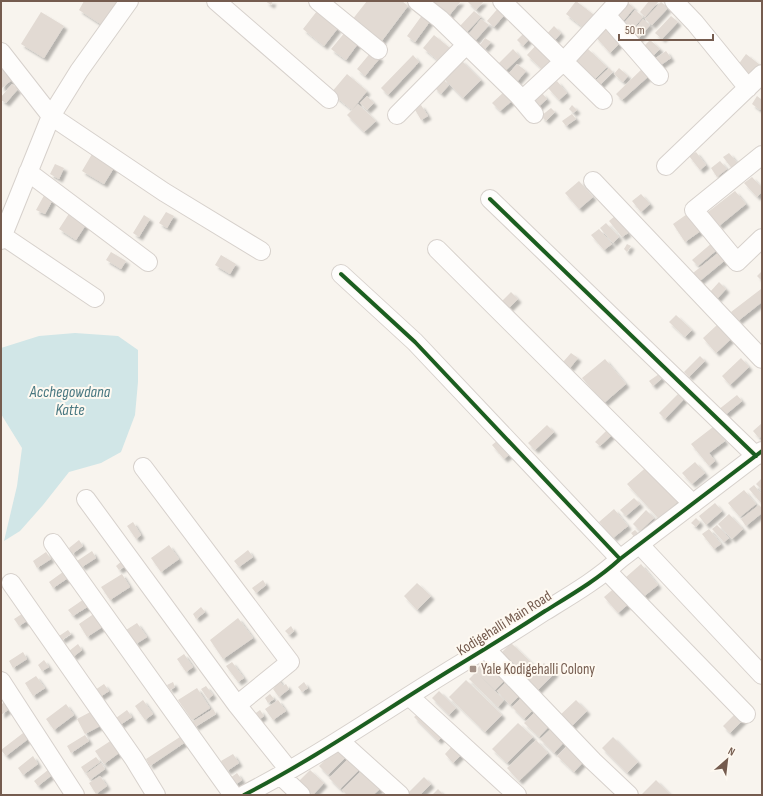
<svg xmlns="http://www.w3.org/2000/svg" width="763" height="796" font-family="'Sofia Sans Condensed',sans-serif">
<defs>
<filter id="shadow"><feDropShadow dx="3.5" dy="3.5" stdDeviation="1" flood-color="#0004"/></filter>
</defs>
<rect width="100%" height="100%" fill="#f8f4ee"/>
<path fill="#d1e6e7" d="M75 333 118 336 138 350V382L135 415 121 452 101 463 69 472 43 505 20 531 4 541 17 486 22 448 1 414V348L39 336Z"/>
<path fill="#e2dad3" filter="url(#shadow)" d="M84 1H115L117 2 102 25 79 10Z
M265 1H273L271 5Z
M367 1H402L408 6 381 42 352 20Z
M435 1H461L448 17 432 4Z
M467 1H484L476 10Z
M576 1 594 15 584 28 566 14Z
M626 1 634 8 620 25 611 18Z
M649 1H659L645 17 640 12Z
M661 2 668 8 652 25 645 19Z
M500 6 507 12 494 27 487 21Z
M635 10 643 17 627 36 619 29Z
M317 11 338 28 324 46 303 29Z
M474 11 481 17 467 32 460 26Z
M41 12 64 26 44 58 21 44Z
M423 14 431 20 415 42 407 36Z
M671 16 678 22 662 39 655 33Z
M481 19 489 25 475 41 468 35Z
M643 19 650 25 635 43 628 37Z
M554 26 561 33 552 44 544 37Z
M605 27 620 43 610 53 595 36Z
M527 30 533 35 523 46 517 40Z
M346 31 360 41 346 60 331 49Z
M434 35 451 49 440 62 423 48Z
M485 38 491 42 485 49 480 45Z
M650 40 660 49 651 58 641 49Z
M538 43 557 59 545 72 527 55Z
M513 49 520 57 504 72 497 65Z
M588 49 607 67 592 82 574 64Z
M372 51 380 58 365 76 357 69Z
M666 51 671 58 658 67 653 60Z
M746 54 760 65 750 79 735 69Z
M413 55 419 62 388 95 381 88Z
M461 60 481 80 463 98 443 78Z
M517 64 526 71 516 83 507 76Z
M1 66 13 79 2 88 1 86Z
M609 68 613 72 597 88 593 83Z
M619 68 628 76 623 82 614 74Z
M643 68 650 75 622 100 616 94Z
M347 74 367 91 352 110 331 93Z
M443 79 449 85 441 94 434 87Z
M557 81 567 93 559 100 548 88Z
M12 84 18 89 6 103 1 100V97Z
M505 91 513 100 500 111 492 103Z
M542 93 547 99 536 109 531 103Z
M367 96 374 103 367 110 360 103Z
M757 96 762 100V107L760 110 752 104Z
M358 104 376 121 364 132 347 115Z
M421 105 428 116 421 120 414 108Z
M572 105 577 110 573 113 569 109Z
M551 108 555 112 546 121 541 116Z
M572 114 576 119 566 126 562 121Z
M95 149 117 163 104 184 82 171Z
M696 152 706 165 700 170 689 156Z
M729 153 740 166 734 171 723 157Z
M720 161 727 169 717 177 711 168Z
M55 164 64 168 59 179 50 174Z
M752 177 762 188V192L757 197 744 183Z
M579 181 593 197 579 209 565 193Z
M47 190 56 194 45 214 36 210Z
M735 191 746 204 719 226 708 212Z
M641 194 650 204 641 212 632 201Z
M72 209 89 220 76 240 59 229Z
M166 212 174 216 167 228 159 223Z
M690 212 702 230 685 242 673 224Z
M144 215 150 219 139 237 133 233Z
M615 216 628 233 622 237 609 221Z
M606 223 619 237 613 243 600 228Z
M599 229 612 244 604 250 591 235Z
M713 242 718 249 698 266 692 260Z
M627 244 631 246 627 252 624 249Z
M723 249 729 257 695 285 688 277Z
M111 252 126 261 121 269 106 260Z
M221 255 236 264 230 274 215 265Z
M762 271V281L757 276Z
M719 282 726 289 717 299 710 292Z
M761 289 762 291V302L738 321 731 312Z
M511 292 518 299 509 308 502 301Z
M676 315 692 330 685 337 669 322Z
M717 325 731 339 716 353 703 338Z
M571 353 578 358 570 368 563 362Z
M700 356 705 361 689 377 684 372Z
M741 358 749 367 730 385 722 376Z
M605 359 626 384 604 403 582 378Z
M659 374 662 378 653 386 649 381Z
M679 393 685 398 665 419 659 413Z
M737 395 742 401 724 416 718 410Z
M762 423V436L759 438 753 431Z
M547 425 554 432 535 450 528 443Z
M713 427 725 441 709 453 715 461 709 466 691 444Z
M609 428 614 433 600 446 595 442Z
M503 436 515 450 504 459 492 445Z
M695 462 705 473 692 484 682 473Z
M650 464 682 498 659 519 627 484Z
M762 478V490L756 484Z
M754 485 762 495V504L749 489Z
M744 490 756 504 740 517 728 503Z
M634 498 640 504 626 516 620 510Z
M715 503 722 511 706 525 699 516Z
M759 505 762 508V513L746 526 741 519Z
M614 509 628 526 613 538 599 522Z
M646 510 654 518 640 531 633 524Z
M729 514 743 529 732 539 718 524Z
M696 518 700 522 696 527 691 523Z
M133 522 141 535 136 539 127 526Z
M717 525 729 538 724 542 712 529Z
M709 529 721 544 714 549 702 534Z
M635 530 640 535 635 538 631 533Z
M79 540 83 546 72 554 69 548Z
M169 545 179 559 161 572 151 558Z
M248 550 253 557 239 567 234 561Z
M92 551 96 558 82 567 77 561Z
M46 552 51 559 37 568 33 561Z
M123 560 127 565 119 570 116 566Z
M641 564 658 585 642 598 625 578Z
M63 572 68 578 53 588 49 582Z
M122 574 130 587 110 600 101 587Z
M263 580 266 585 256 593 252 588Z
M417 583 431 596 417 610 404 596Z
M618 585 632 601 618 613 604 597Z
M87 597 92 604 73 616 68 610Z
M201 607 205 612 196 619 193 614Z
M98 611 107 624 87 637 79 624Z
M25 612 30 619 19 626 14 619Z
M238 618 253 638 223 659 210 640Z
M137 623 147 637 136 644 126 630Z
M291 626 294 631 289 635 285 631Z
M68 630 71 634 62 640 59 636Z
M511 643 536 667 522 681 497 657Z
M78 644 82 650 73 657 69 651Z
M23 652 27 659 13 668 9 661Z
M184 654 193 667 186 672 177 659Z
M489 656 509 676 495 690 475 671Z
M44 660 49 667 42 671 38 665Z
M232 662 244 678 238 682 226 666Z
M544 663 555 673 535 693 524 683Z
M476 672 504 700 498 707 469 679Z
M36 676 45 688 33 696 25 683Z
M277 677 283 686 286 684 289 689 279 697 273 689 275 687 271 682Z
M466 680 502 715 485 732 449 697Z
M508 680 522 693 510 705 497 691Z
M173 682 175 687 170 690 167 685Z
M304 682 308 688 302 692 298 687Z
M104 684 109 691 100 697 95 690Z
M206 686 213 695 208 699 201 689Z
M197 688 210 708 192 720 178 700Z
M439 691 456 708 449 715 432 698Z
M270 694 274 699 268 703 265 698Z
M524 695 536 707 524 719 512 707Z
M6 700 12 707 1 715V705Z
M143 700 153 714 145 720 135 706Z
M278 700 286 711 273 720 265 709Z
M576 700 587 711 570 728 558 717Z
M66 704 74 715 54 730 46 719Z
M213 709 216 714 195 727 192 722Z
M94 710 102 725 85 734 77 719Z
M127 710 132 717 120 725 116 718Z
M260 710 264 716 257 721 253 715Z
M537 710 551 724 539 737 524 723Z
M421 711 445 734 438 741 414 717Z
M737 712 744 719 730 733 723 726Z
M518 723 533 737 507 763 492 749Z
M553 727 566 740 554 753 540 739Z
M27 730 32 736 6 756 1 750Z
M85 735 89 741 71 753 67 746Z
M183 735 187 741 150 766 146 759Z
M613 737 638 762 627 773 602 748Z
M115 738 123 750 104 764 95 751Z
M536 740 548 753 519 781 507 768Z
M571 742 587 758 574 772 557 756Z
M454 744 463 753 453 763 445 754Z
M338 747 347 756 328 775 319 766Z
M233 754 239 763 227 771 221 761Z
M33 756 38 764 23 775 18 768Z
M351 756 362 767 340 789 329 778Z
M96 757 100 762 85 773 81 767Z
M101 763 105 769 90 780 86 774Z
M48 770 52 775 38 786 34 781Z
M310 770 324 783 313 795 299 781Z
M362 770 381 788 373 795H347L342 790Z
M237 773 242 780 235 785 230 778Z
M100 776 107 786 96 794 89 783Z
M424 777 431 784 420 795H410L408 793Z
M656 780 671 795H641Z
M438 789 444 795H432Z"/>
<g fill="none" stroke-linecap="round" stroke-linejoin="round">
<g stroke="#d7d1cc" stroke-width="20">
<path id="minor" d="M216 1 329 99
M318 1 378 50
M417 1 440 19 518 95 534 114
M502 1 603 100
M674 1 695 23 748 88
M606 15 659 76
M1 52 51 116 164 192 261 251
M522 100 564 61 619 1
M397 115 466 45
M762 155 694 210 737 262 762 238
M666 166 762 74
M28 172 148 262
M593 181 762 359
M490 199 756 456
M3 236 95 298
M1 240 51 116 79 71 129 1
M437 249 693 504
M341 274 415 342 620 559
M143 467 290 662 237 705
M86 499 237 705 289 770
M53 543 233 795
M639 544 762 675
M607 571 746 714
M11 583 134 759 156 795
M485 648 593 761 629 795
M1 681 75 795
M409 696 517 795
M340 741 400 795
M281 776 301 795
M244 795C318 757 386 709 457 666 487 648 516 630 545 611 571 595 597 580 620 559L762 451"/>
</g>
<use href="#minor" stroke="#fefdfc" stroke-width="18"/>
<g stroke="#fef9f1" stroke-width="6">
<path id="cycleway" d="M490 199 756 456
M341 274 415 342 620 559
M244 795C318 757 386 709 457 666 487 648 516 630 545 611 571 595 597 580 620 559L762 451"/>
</g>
<use href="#cycleway" stroke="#1b5e20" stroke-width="4"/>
</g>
<rect fill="#a39187" stroke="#fef9f1" stroke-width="1.5" x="469" y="665" width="8" height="8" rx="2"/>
<g text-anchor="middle" stroke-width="4" stroke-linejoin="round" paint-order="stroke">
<g font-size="15" fill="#755c4f" stroke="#fef9f1">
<text transform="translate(504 623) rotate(-32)" y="5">Kodigehalli Main Road</text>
</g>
<g font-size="15" fill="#755c4f" stroke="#fef9f1" text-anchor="start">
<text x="481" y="674">Yale Kodigehalli Colony</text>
</g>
<g font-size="16" font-style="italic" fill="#477780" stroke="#fef9f1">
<text x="70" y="397">Acchegowdana<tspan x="70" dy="18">Katte</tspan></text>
</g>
</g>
<rect width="763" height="796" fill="none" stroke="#755c4f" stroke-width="4"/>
<g transform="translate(727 760) rotate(28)" stroke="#fef9f1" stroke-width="3" paint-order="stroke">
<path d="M0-3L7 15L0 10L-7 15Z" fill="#755c4f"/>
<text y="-6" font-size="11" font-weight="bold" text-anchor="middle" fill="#755c4f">N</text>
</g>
<path d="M619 34v6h94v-6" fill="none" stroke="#755c4f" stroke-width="2"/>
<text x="625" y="34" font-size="12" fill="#755c4f" stroke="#fef9f1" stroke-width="3" paint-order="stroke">50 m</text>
</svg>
